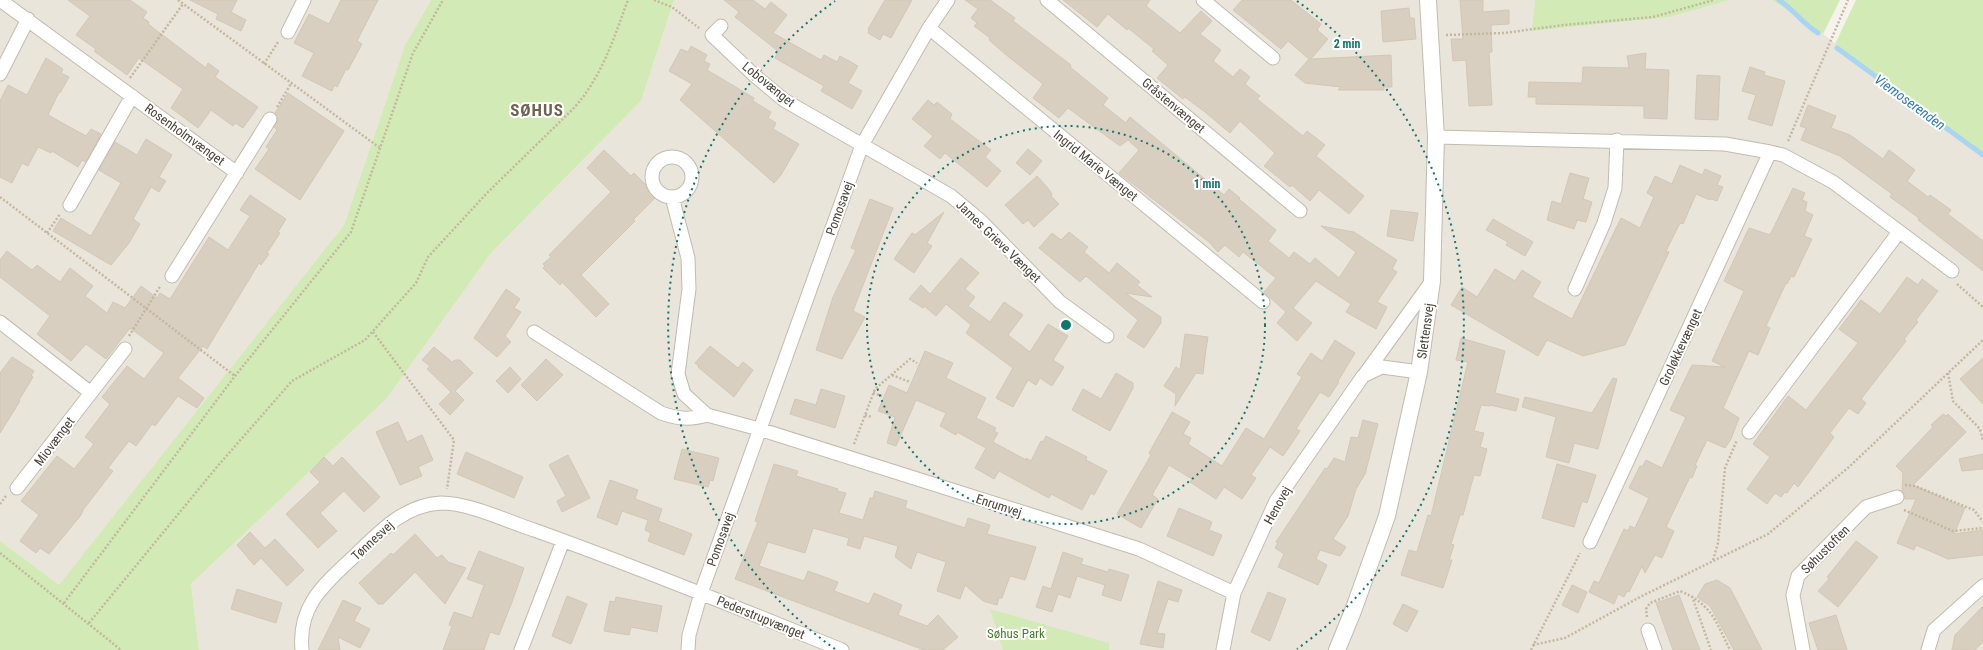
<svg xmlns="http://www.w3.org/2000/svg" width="1983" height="650" font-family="'Roboto Condensed',sans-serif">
<rect width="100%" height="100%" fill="#f6f3ec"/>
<path fill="#eae5da" d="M0 0H431L405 45 344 225 59 586 0 541Z
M674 0H1535L1533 31 1670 17 1730 0H1772L1823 34 1983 157V650H199L191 584 387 398 491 253 641 101Z"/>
<path fill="#d2eab5" d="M431 0H674L641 101 491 253 387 398 191 584 199 650H0V541L59 585 344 225 405 45Z
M1535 0H1730L1670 17 1532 31Z
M1772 0H1840L1823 34Z
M1856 0H1983V157L1835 44Z
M990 609 1109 643V650H1003Z"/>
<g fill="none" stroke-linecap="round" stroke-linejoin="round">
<path stroke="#a9d4f2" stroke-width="5" d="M1779 0C1794 10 1803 24 1818 33
M1837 48 1983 155"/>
</g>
<path fill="#d8cfc1" stroke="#d3c7b4" d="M68 0H130L147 12 143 18 149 22 148 24 206 68 208 63 219 71 215 77 258 107 243 128 235 123 233 126 211 110 198 128 171 108 183 89 139 58 127 75 94 51 96 49 76 35 90 16Z
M190 0H237L231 12 246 20 241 31 216 19 218 14Z
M341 0H378L357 41 362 44 348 70 346 69 337 87 334 85 332 91 302 76 314 53 294 43 309 14 329 24Z
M724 0H753L765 9 771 2 787 15 773 33 821 60 824 55 837 62 840 56 858 66 848 83 862 91 852 109 821 91 824 86 775 58 778 51 735 17 739 12Z
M885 0H912L891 38 883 34 880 40 868 33 869 30 868 29Z
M965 0H990L1015 18 1013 21 1071 65 1070 67 1108 98 1103 105 1126 123 1130 117 1224 195 1229 189 1240 198 1239 199 1276 230 1268 241 1289 258 1294 252 1310 264 1315 258 1339 278 1356 252 1321 226 1354 232 1397 260 1392 269 1397 272 1377 302 1387 307 1376 329 1346 312 1351 304 1316 281 1293 308 1312 323 1297 341 1277 323 1286 312 1264 292 1276 278 1243 252 1239 257 1225 245 1218 252 1209 242 1119 173 1139 150 1128 140 1120 146 1068 108 1059 118 1033 98 1043 84 1005 54 989 40 990 38 974 26 977 23 971 18 978 9Z
M1063 0H1150L1146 6 1180 33 1201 11 1212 21 1200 34 1221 50 1213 61 1233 77 1240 69 1250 77 1245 84 1260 96 1257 99 1303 136 1307 131 1325 145 1316 156 1364 196 1349 214 1319 190 1310 201 1292 185 1290 187 1264 166 1275 153 1240 121 1230 133 1205 112 1185 97 1183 99 1157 78 1168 65 1152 51 1154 49 1128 28 1127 30 1108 14 1097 27Z
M1242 0H1291L1321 24 1317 30 1328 39 1311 59 1391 55 1392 87H1384V90H1338L1341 87 1305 83 1295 75 1309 59 1288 41 1281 49 1233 10Z
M1460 0H1483V12L1509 10V24L1491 25 1492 52H1489L1492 105 1469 106 1466 60 1453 61 1451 39H1463Z
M1409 8 1410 18H1414L1416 39 1383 42 1381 11Z
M691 46 707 55 704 61 710 64 707 70 754 98 753 101 771 112 768 118 776 123 773 129 799 144 781 175 774 183 680 100 692 84 669 71 681 49 688 52Z
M1646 53 1645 69 1669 70 1667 119 1644 118V106L1536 104V97H1528L1529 82 1582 83 1583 67 1629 68 1627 56Z
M46 58 63 69 61 73 69 77 60 93 59 92 48 115 86 136 91 129 101 134 86 162 82 160 78 167 52 151 51 153 38 147 28 166 22 163 12 183 0 177V101L8 85 27 95Z
M1750 67 1765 72 1764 75 1785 81 1772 126 1748 119 1756 95 1742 91Z
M1697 75 1720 76 1718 120 1695 119Z
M288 93 344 131 300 200 255 169 269 149 266 147 277 130 274 127 278 120 275 113Z
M928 100 934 105 937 102 952 114 950 119 991 150 985 157 1001 171 987 187 945 153 940 159 924 146 933 136 912 119Z
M1808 105 1836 116 1831 128 1850 135 1883 159 1889 150 1915 170 1907 181 1928 197 1930 195 1951 210 1948 214 1983 241V271L1918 220 1919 218 1890 197 1892 194 1840 156 1801 140 1806 128 1800 126Z
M146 139 172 155 159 177 166 181 159 192 151 187 133 219 140 224 129 243 111 265 53 231 61 218 91 236 121 183 99 170 115 142 137 155Z
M1028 149 1042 161 1030 175 1016 163Z
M604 150 631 176 634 173 657 196 633 220 635 221 581 275 609 304 596 317 562 282 560 285 543 268 545 266 543 264 551 257 549 255 611 192 587 168Z
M1680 165 1702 175 1705 169 1721 176 1717 185 1723 187 1717 201 1711 199 1710 200 1696 194 1683 224 1680 223 1666 251 1669 252 1625 345 1583 356 1547 340 1538 356 1451 305 1462 287 1477 297 1495 269 1515 281 1522 270 1541 282 1532 297 1572 319 1621 218 1640 228 1654 197 1647 193 1655 176 1672 184Z
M1570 173 1589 178 1583 199 1592 202 1586 222 1577 220 1574 229 1547 220 1552 201 1561 204Z
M1037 176 1047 187 1052 194 1051 196 1059 204 1034 227 1028 220 1023 224 1005 205Z
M1793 188 1805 193 1802 200 1807 202 1805 211 1813 215 1804 236 1812 239 1794 277 1791 276 1787 284 1786 283 1766 326 1770 328 1758 355 1749 351 1723 408 1739 418 1731 439 1725 448 1707 440 1695 465 1697 466 1692 478 1690 477 1666 527 1674 531 1662 558 1655 555 1645 573 1642 566 1629 592 1627 591 1624 597 1618 594 1614 604 1589 592 1594 581 1599 583 1624 529 1628 531 1630 526 1635 528 1649 498 1629 488 1640 466 1642 467 1646 460 1662 468 1686 417 1670 410 1692 365 1725 367 1712 361 1744 291 1724 281 1749 228 1770 235Z
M250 195 286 219 278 232 280 233 267 253 269 254 261 265 259 263 207 349 203 346 178 378 204 398 197 408 178 396 155 426 152 424 136 446 129 441 108 468 113 471 83 510 81 515 49 554 40 548 36 553 20 541 39 515 21 501 57 456 74 469 94 444 85 437 110 404 102 397 127 366 144 379 164 353 130 328 106 359 86 344 71 361 37 334 50 316 0 277V260L7 251 32 270 37 265 60 282 70 268 93 286 85 296 107 313 113 302 125 308 141 286 157 298 160 293 170 299 209 237 228 250 250 216 240 210Z
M870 199 893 208 853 311 865 317 842 359 816 350 833 297 856 250 851 248Z
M1391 210 1418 213 1413 241 1387 236Z
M944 212 927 243 932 246 914 273 894 259 912 233 915 235Z
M1493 219 1533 242 1525 256 1506 245 1508 242 1486 230Z
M1069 232 1088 247 1084 252 1109 273 1117 263 1140 282 1137 285 1152 297 1125 293 1161 317V323L1144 348 1127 337 1138 320 1086 276 1080 282 1039 248 1052 233 1061 240Z
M961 258 979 273 965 289 975 297 968 306 990 322 1004 302 1023 315 1008 335 1030 352 1048 324 1068 336 1053 360 1064 367 1052 386 1040 378 1036 385 1028 380 1013 407 996 398 1013 368 966 333 971 325 946 304 936 316 924 306 923 308 909 299 921 285 930 294Z
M1907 277 1918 285 1922 279 1938 291 1916 320 1918 322 1904 339 1906 341 1861 399 1866 403 1858 414 1849 408 1830 433 1834 437 1798 487 1794 483 1787 493 1785 492 1781 497 1775 493 1767 504 1747 489 1770 457 1753 444 1788 396 1806 410 1858 343 1839 329 1861 300 1880 314Z
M506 289 520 299 514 308 521 312 505 336 511 342 497 357 474 338Z
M1185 334 1208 337 1206 349 1203 374 1196 373 1175 406 1176 394 1164 386 1176 367 1180 370Z
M1461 338 1505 351 1495 393 1519 399 1516 411 1490 405V406L1481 405 1474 431 1484 433 1480 447 1487 449 1480 476 1474 475 1463 515H1460L1451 544 1454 545 1449 560H1452L1443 588 1401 575 1409 550 1417 552 1428 515 1431 516 1468 362 1456 360Z
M1335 340 1355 353 1338 381 1339 382 1329 397 1320 392 1296 429 1300 431 1283 456 1270 447 1251 475 1256 478 1242 499 1224 487 1216 499 1190 482 1192 479 1169 465 1152 495 1158 499 1141 528 1117 514 1151 455 1149 453 1172 412 1190 422 1183 434 1191 438 1188 444 1222 466 1246 428 1264 439 1302 377 1297 374 1311 353 1322 361Z
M710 346 738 368 743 362 753 370 734 397 698 367 699 366 695 363Z
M434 347 452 362 455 360H460L473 373 455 391 464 400 450 415 439 404 451 392 427 369 430 366 422 360Z
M925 351 953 363 946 378 986 398 976 418 996 428 994 431 998 433 993 442 1026 460V458L1031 461 1041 441 1043 442 1046 436 1087 457 1086 460 1107 471 1094 495 1091 493 1082 510 1051 494 1049 498 999 471 994 479 975 468 986 448 957 432 956 435 940 426 946 413 916 400 896 446 887 443 895 417 878 411 889 385 907 393Z
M12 357 34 371 31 376 33 377 19 400 20 401 0 433V373Z
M1983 358V404L1960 379Z
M546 359 563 375 537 401 521 385Z
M510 367 521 379 508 393 496 381Z
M1116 373 1133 383V388L1110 431 1072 410 1083 389 1101 399Z
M1613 378 1617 379 1598 449 1574 443 1569 463 1546 457 1556 417 1522 407 1525 397 1592 413Z
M821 389 845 396 835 428 790 414 795 399 816 405Z
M1943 414 1946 416 1948 414 1966 432 1913 485 1965 508 1954 534 1983 530V555L1948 559 1916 545 1914 550 1897 543 1916 499H1905L1902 491 1903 473 1896 466 1933 427 1931 425Z
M1363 420 1378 424 1365 474 1356 489 1348 516 1333 539 1346 547 1340 556 1320 550 1316 559 1327 565 1318 585 1278 567 1284 554 1275 548 1278 543 1276 542 1325 468 1327 469 1334 458 1345 462 1351 437 1358 438Z
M398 422 407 442 422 435 433 460 418 467 422 476 400 485 376 432Z
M682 449 719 458 713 481 710 480 708 487 674 479Z
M466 452 523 477 514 498 457 474Z
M1983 454V469L1962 471 1959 459Z
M568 455 590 498 562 512 557 501 566 496 549 465Z
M324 457 333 466 342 457 380 497 364 512 344 491 320 513 337 531 318 548 286 514 320 482 310 472Z
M774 464 798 471 796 476 838 489 837 491 846 493 839 513 863 520 870 498H873L875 491 907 501 905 508 965 528 968 518 990 525 987 534 1036 547 1025 580 1010 576 1002 598H999L997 605 983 601 965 585 960 599 937 591 946 562 917 552 911 569 895 557 898 546 864 536 860 549 847 545 849 538 813 528 805 553 768 542 759 566 804 581 808 571 838 582 834 591 869 604 874 593 902 605 898 615 927 626 938 615 958 637 943 650H924L735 579 758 522 755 521Z
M1557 464 1596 475 1587 503 1582 501 1574 527 1542 518Z
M610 480 638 490 635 499 662 509 658 521 692 534 684 555 648 541 651 533 645 530 648 520 622 511 617 525 597 517Z
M1179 508 1212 522 1209 530 1222 535 1213 556 1167 536Z
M250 532 265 548 275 539 304 570 287 586 261 558 254 565 237 545Z
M415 534 437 558 442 555 448 562 466 568 445 604 415 572 383 604H378L359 583 391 553 393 555Z
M1856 541 1878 557 1838 607 1818 591 1829 579 1827 577Z
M479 551 524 568 512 602 499 635 490 632 484 650H443L452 626 449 625 454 612 472 618 484 585 467 579Z
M1063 552 1083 559 1081 564 1108 572 1109 569 1129 575 1121 601 1102 595 1105 585 1077 576 1070 598 1058 594 1052 612 1036 607 1043 586 1051 589Z
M1717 580 1730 588 1762 650H1734L1710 606 1697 597 1705 584Z
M1158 581 1182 590 1178 602 1168 599 1157 633 1165 634 1163 648 1140 644Z
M1572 585 1587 592 1578 613 1562 605Z
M237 589 282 603 276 623 231 609Z
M1268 592 1286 599 1270 641 1251 632Z
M1679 595 1691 627 1700 650H1673L1656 603Z
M567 596 587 604 571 644 552 636Z
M616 597 662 606 657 632 631 627 629 635 604 631 610 601 615 602Z
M343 600 361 608 354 621 370 629 360 648 338 637 340 650H318Z
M1403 604 1418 611 1407 632 1393 624Z
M1983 606V642L1975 650H1952L1955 635Z
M1836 615 1847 650H1818L1809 623Z"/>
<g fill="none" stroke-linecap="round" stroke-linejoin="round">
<g stroke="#c2bbae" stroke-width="15">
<path id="minor" d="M0 0 237 173
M1047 0 1300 211
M1203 0 1273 58
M721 26 712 35 754 75 784 100 951 196 981 221 1060 302 1107 336
M929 28 1263 302
M288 32 304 0
M0 74 28 19
M1436 137 1725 144 1770 152
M652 177a20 20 0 1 1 40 0a20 20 0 1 1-40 0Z
M672 197 688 258 689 289 678 374 684 394 707 415 759 429 1139 549 1234 593
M70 205 132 96
M172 276 270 119
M1575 289 1604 223 1615 188 1617 140
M0 322 91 393
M534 332 661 413C678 419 690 420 707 415
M1365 374 1432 281
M1749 432 1899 232
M17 488 125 349
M1590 542 1770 152 1783 155 1833 182 1952 271
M1648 630 1655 650
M302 650C298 609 320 588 348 562 375 537 401 505 441 503 470 503 506 521 534 530 638 567 740 609 842 650
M521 650 563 541
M688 650 689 635 701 593 862 145 929 28 948 0
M1223 650 1234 593 1276 501 1363 376 1382 367 1419 372
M1803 650 1793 595 1798 576 1866 507 1897 497
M1928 650 1934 630 1983 586"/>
</g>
<g stroke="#c2bbae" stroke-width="18">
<path id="tertiary" d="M1337 650 1353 611 1387 516 1419 372 1432 281 1436 137 1428 0"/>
</g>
<path stroke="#c4b79f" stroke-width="2.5" stroke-dasharray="2 2" stroke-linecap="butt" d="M178 0 380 148
M654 0 672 7 699 28
M1446 35 1504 33 1564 25 1653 17 1714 0
M264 64 278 42
M130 78 183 4
M277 107 292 82
M1788 141 1848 0
M0 197 235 376
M47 233 60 214
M1957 284 1983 307
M373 332 454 440 447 489
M129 336 161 285
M1948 373 1953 401 1980 429 1983 441
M892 375 910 382
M873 393 882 396
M865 415 872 417
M854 444 875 389 910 359 917 363
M1905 485 1915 486 1974 510 1983 522
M0 504 6 496
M1904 510 1953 531 1983 528
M0 553 121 650
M1713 560 1718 543 1725 468 1737 440
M1692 596 1711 650
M64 603 235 376 351 232 413 53 443 0
M1647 617 1646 609 1650 603 1680 591C1712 604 1716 622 1730 650
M89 623 216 468 292 381 365 340 416 283 428 257 487 193 573 109C602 77 613 40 628 0
M1533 645 1565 638 1640 597 1768 534 1849 467 1983 340
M1531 650 1580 553"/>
<use href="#minor" stroke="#fff" stroke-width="13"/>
<use href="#tertiary" stroke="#fff" stroke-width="16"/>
</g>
<g fill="none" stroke="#0f766e" stroke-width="2" stroke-dasharray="2 4">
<circle cx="1066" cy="325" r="199"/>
<path d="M835 649A398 398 0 0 1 835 1M1297 1A398 398 0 0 1 1297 649"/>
</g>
<g text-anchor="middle" stroke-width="4" stroke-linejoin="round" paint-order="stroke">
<g font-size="13" fill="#4b4439" stroke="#fff">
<text transform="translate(769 84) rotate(39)" y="5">Lobovænget</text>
<text transform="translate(1174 105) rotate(40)" y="5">Gråstenvænget</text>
<text transform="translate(185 134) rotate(36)" y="5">Rosenholmvænget</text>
<text transform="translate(1096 165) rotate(39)" y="5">Ingrid Marie Vænget</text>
<text transform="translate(839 208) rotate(-70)" y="5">Pomosavej</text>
<text transform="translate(999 241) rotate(44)" y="5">James Grieve Vænget</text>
<text transform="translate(1425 331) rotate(-82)" y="5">Slettensvej</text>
<text transform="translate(1680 347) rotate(-65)" y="5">Groløkkevænget</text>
<text transform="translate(54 441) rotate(-53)" y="5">Miovænget</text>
<text transform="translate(999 505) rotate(18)" y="5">Enrumvej</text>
<text transform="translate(1277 505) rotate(-61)" y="5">Henovej</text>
<text transform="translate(720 539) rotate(-70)" y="5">Pomosavej</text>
<text transform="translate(372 540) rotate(-43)" y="5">Tønnesvej</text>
<text transform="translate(1825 549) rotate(-45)" y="5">Søhustoften</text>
<text transform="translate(761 617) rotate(22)" y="5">Pederstrupvænget</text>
</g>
<g font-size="13" fill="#4a7f2a" stroke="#fff">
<text x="1016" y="638">Søhus Park</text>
</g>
<g font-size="14" font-style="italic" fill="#2e7ab2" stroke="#fff">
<text transform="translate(1910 102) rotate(36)" y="5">Viemoserenden</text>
</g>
<g font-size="17" font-weight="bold" letter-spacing="1" fill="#6e6250" stroke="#fff">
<text x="537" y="116">SØHUS</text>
</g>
</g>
<circle cx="1066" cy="325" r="6" fill="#0f766e" stroke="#fff" stroke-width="2"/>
<g font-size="12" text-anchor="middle" font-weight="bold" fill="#0f766e" stroke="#fff" stroke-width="4" stroke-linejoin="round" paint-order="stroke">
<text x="1347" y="48">2 min</text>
<text x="1207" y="188">1 min</text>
</g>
</svg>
